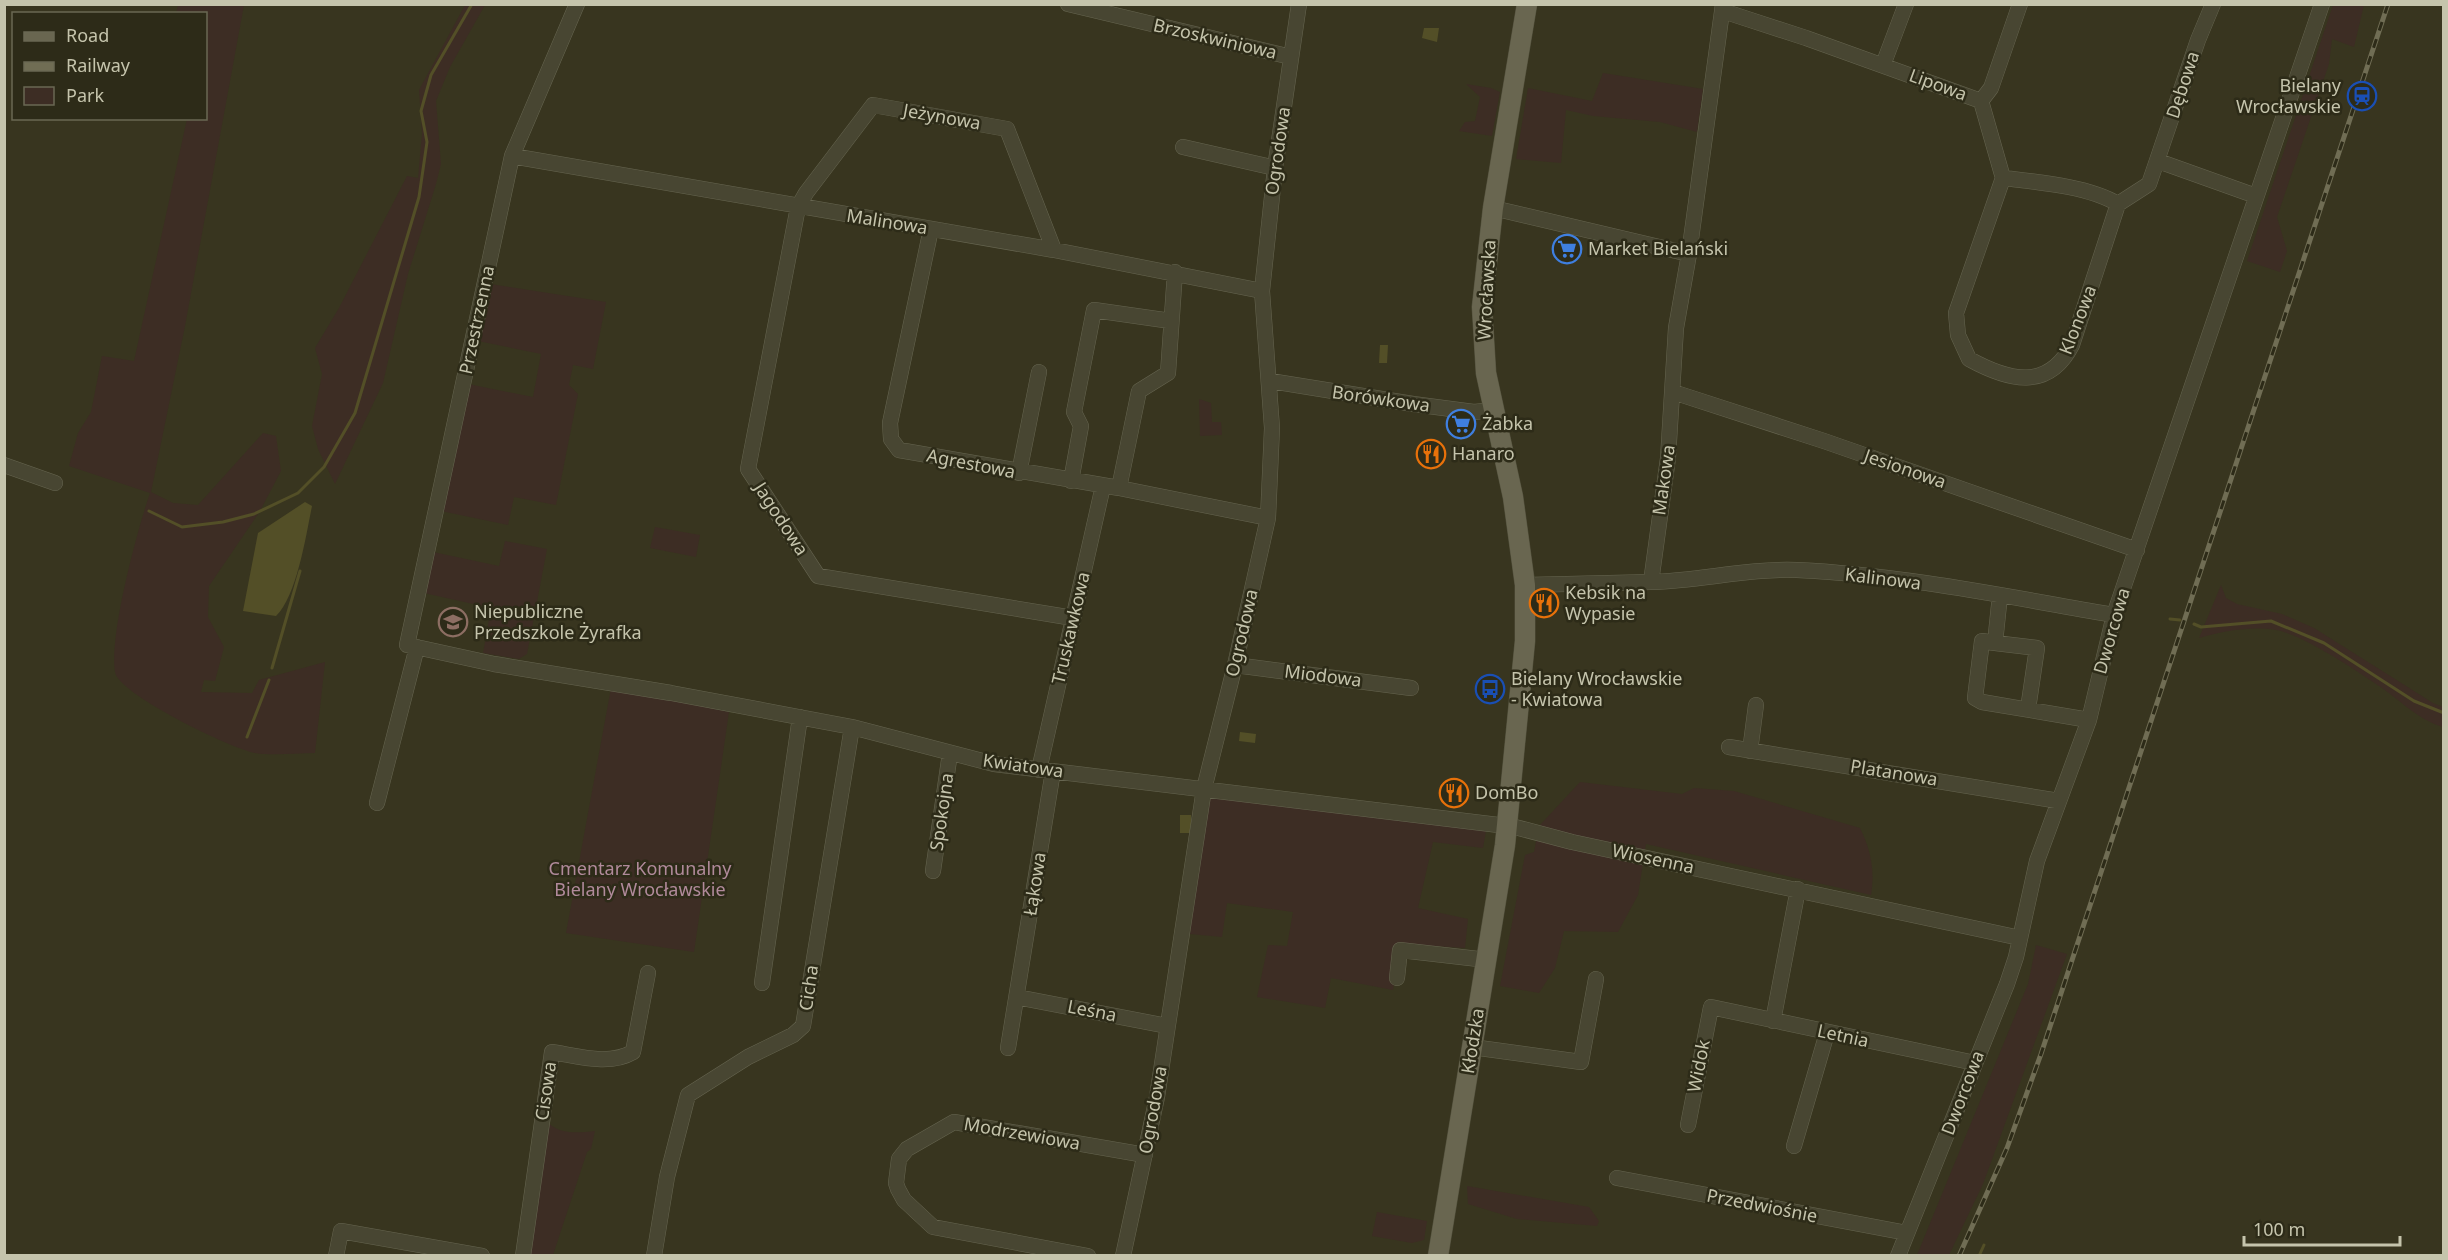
<svg xmlns="http://www.w3.org/2000/svg" width="2448" height="1260" font-family="'Noto Sans',sans-serif">
<rect width="100%" height="100%" fill="#38351f"/>
<path fill="#3d2d24" d="M178 5H244L185 326 151 492 173 503 198 505 263 433 276 436 281 471 260 511 209 586 208 617 224 647 215 681 204 680 201 692 252 693 259 680 325 662 315 753C296 753 274 756 255 753 232 749 118 694 115 672 109 635 137 531 150 493L69 466 78 433 91 412 102 356 134 361 187 119 206 118V14L176 13Z
M465 5H485L450 67 436 101 441 164 436 184 408 274 383 383 335 484 318 449 312 426 322 374 315 348 339 308 407 176 418 178 422 133 419 90Z
M2333 5H2364L2354 47 2332 39 2329 64 2277 217 2287 251 2280 272 2247 261Z
M1603 73 1703 89 1697 132 1660 122 1593 116 1566 110 1561 163 1516 159 1528 88 1592 101Z
M1466 84 1491 88 1500 92 1492 136 1459 131 1465 122 1475 121 1480 97Z
M490 284 606 302 593 369 573 365 569 385 578 394 556 505 514 497 508 525 441 511 468 384 533 397 541 354 478 341Z
M1199 399 1211 403 1212 422H1221L1222 435 1200 436Z
M655 527 700 535 696 557 650 548Z
M505 541 547 549 527 654 519 659 483 653 491 608 424 593 433 552 499 566Z
M2221 585 2226 598 2237 604 2282 614 2314 628 2433 703 2443 707V727C2419 720 2402 702 2382 688 2357 671 2304 635 2276 630 2251 626 2224 631 2199 638Z
M611 688 729 712 694 952 566 933Z
M1580 782 1682 794 1694 788 1734 791 1860 828C1871 850 1875 871 1871 895L1646 844 1638 895 1618 932 1564 931 1555 968 1539 993 1500 986 1525 855 1534 852 1539 826Z
M1203 794 1486 831 1483 848 1433 842 1418 908 1468 919 1465 948 1400 944 1393 990 1331 978 1325 1008 1257 997 1268 945 1287 946 1293 912 1227 903 1222 937 1190 934Z
M2036 945 2067 954 1983 1184 1949 1255H1917L2028 984Z
M545 1120C559 1135 576 1133 595 1131L591 1149 587 1152 553 1255H531L527 1249Z
M1467 1186 1589 1207 1599 1221 1597 1226 1517 1219 1468 1204Z
M1377 1212 1427 1221 1424 1240 1412 1243 1372 1236Z"/>
<path fill="#534f27" d="M1424 28H1439L1437 42 1422 38Z
M1380 345H1388L1387 363H1379Z
M305 502 312 506C306 535 297 596 276 616L243 611 258 533Z
M1240 732 1256 734 1255 743 1239 741Z
M1180 815H1191V833H1180Z"/>
<g fill="none" stroke-linecap="round" stroke-linejoin="round">
<path stroke="#534f27" stroke-width="3" d="M149 511 182 527 223 522 254 514 298 493 324 467 355 413 419 197 427 142 421 111 431 75 472 4
M2170 619 2180 620
M2194 624 2201 627 2271 621 2324 643 2414 701 2444 713
M272 668 300 571
M247 737 269 680
M1979 1256 1984 1245"/>
<g stroke="#666550" stroke-width="16">
<path id="minor" d="M577 4 512 156 407 645 494 664 671 693 852 727 994 764 1515 827 1572 842 2020 938
M1068 4 1291 57
M1723 11 1806 38 1981 101 2003 178C2037 182 2088 186 2118 204L2149 184 2198 40 2213 4
M1883 65 1906 4
M1981 101 1991 88 2020 4
M1183 147 1275 168
M512 156 1054 250 1262 291
M2158 161 2256 196
M2003 178 1956 313 1958 335 1969 359C2009 381 2048 391 2072 345L2118 204
M1493 208 1689 254
M931 229 890 423 891 439 899 450 1119 488 1268 518
M1054 250 1007 129 873 105 806 193 798 207 748 469 818 576 1073 618
M1270 381 1413 404 1474 412 1493 410
M1673 392 1824 441 2137 550
M4 465 55 483
M1019 473 1039 372
M1071 481 1081 426 1074 412 1094 310 1171 321
M1119 488 1139 391 1168 373 1175 272
M1651 582C1699 581 1749 568 1797 570 1903 575 2009 597 2114 615
M1525 585 1651 582 1668 458 1676 328 1689 254 1723 4
M2000 595 1995 643 1982 641 1975 698 1982 702 2089 720
M1995 643 2037 648 2028 709
M1235 665 1411 688
M1729 747 2059 801
M1750 751 1756 705
M1039 770 1103 486
M377 803 417 647
M933 871 950 753
M1397 978 1400 950 1487 960
M762 983 800 717
M1017 997 1167 1026
M1773 1021 1798 889
M1472 1047 1581 1062 1596 979
M1008 1048 1053 771
M1688 1125 1711 1007 1975 1063
M1794 1146 1827 1033
M1617 1178 1907 1233
M336 1256 341 1231 482 1256
M523 1256 552 1052C578 1056 609 1066 633 1052L648 973
M654 1256 667 1177 688 1095 748 1057 793 1035 803 1026 852 727
M1088 1256 933 1227 904 1200 898 1189 896 1183 899 1159 907 1149 954 1122 1145 1155
M1123 1256 1157 1097 1204 789 1235 665 1268 518 1272 428 1262 291 1275 168 1299 4
M1898 1256 2007 984 2016 957 2037 861 2089 720 2114 615 2322 4"/>
</g>
<g stroke="#52503c" stroke-width="21">
<path id="major" d="M1438 1256 1505 845 1525 641V585L1513 497 1486 373 1482 307 1493 208 1527 4"/>
</g>
<use href="#minor" stroke="#484632" stroke-width="15"/>
<use href="#major" stroke="#696650" stroke-width="20"/>
<g stroke="#706d54" stroke-width="5">
<path id="rail" d="M1959 1256 2007 1148 2041 1054 2388 4"/>
</g>
<use href="#rail" stroke="#2d2b18" stroke-width="3" stroke-dasharray="9" stroke-linecap="butt"/>
</g>
<defs>
<g id="station-ring" transform="scale(1.5)"><circle r="9.5" fill="#2d2b18" stroke="#1a4fb4" stroke-width="1.5"/><path d="M-3-6H3Q5-6 5-4V2Q5 4 3 4L4.5 6H3L1.5 4h-3L-3 6H-4.5L-3 4Q-5 4-5 2V-4Q-5-6-3-6ZM-3.5-4v3h7v-3ZM-3.5 1v1.5H-2V1ZM2 1v1.5H3.5V1Z" fill="#1a4fb4"/></g>
<g id="supermarket-ring" transform="scale(1.5)"><circle r="9.5" fill="#2d2b18" stroke="#3f7fe0" stroke-width="1.5"/><path d="M-6-5.5h2.5l.6 2H6L4.5 2H-2.5L-4.4-4H-6ZM-1.5 3.2a1.3 1.3 0 1 0 .1 0ZM3 3.2a1.3 1.3 0 1 0 .1 0Z" fill="#3f7fe0"/></g>
<g id="restaurant-ring" transform="scale(1.5)"><circle r="9.5" fill="#2d2b18" stroke="#e8710a" stroke-width="1.5"/><path d="M-5-6h1v4h1v-4h1v4h1v-4h1v5L-1.5 .5V6h-2V.5L-5-1ZM5-6V6H3V1.5H1.5Q1.5-4 5-6Z" fill="#e8710a"/></g>
<g id="school-ring" transform="scale(1.5)"><circle r="9.5" fill="#2d2b18" stroke="#8d6e63" stroke-width="1.5"/><path d="M0-5L7-2L0 1L-7-2ZM-4 1L0 2.5L4 1V4Q0 6-4 4Z" fill="#8d6e63"/></g>
<g id="bus-ring" transform="scale(1.5)"><circle r="9.5" fill="#2d2b18" stroke="#1a4fb4" stroke-width="1.5"/><path d="M-5-6H5V4H4V6H2V4H-2V6H-4V4H-5ZM-3.5-4V0h7V-4ZM-3.5 1.2v1.5H-2V1.2ZM2 1.2v1.5H3.5V1.2Z" fill="#1a4fb4"/></g>
</defs>
<g fill-rule="evenodd">
<use href="#station-ring" x="2362" y="96"/>
<use href="#supermarket-ring" x="1567" y="249"/>
<use href="#supermarket-ring" x="1461" y="424"/>
<use href="#restaurant-ring" x="1431" y="454"/>
<use href="#restaurant-ring" x="1544" y="603"/>
<use href="#school-ring" x="453" y="622"/>
<use href="#bus-ring" x="1490" y="689"/>
<use href="#restaurant-ring" x="1454" y="793"/>
</g>
<g text-anchor="middle" stroke-width="5" stroke-linejoin="round" paint-order="stroke">
<g font-size="18" fill="#c5c4ac" stroke="#2d2b18">
<text transform="translate(1215 39) rotate(13)" y="6">Brzoskwiniowa</text>
<text transform="translate(1938 85) rotate(20)" y="6">Lipowa</text>
<text transform="translate(2183 85) rotate(-72)" y="6">Dębowa</text>
<text transform="translate(942 117) rotate(10)" y="6">Jeżynowa</text>
<text transform="translate(1278 151) rotate(-82)" y="6">Ogrodowa</text>
<text transform="translate(887 222) rotate(9)" y="6">Malinowa</text>
<text transform="translate(1487 290) rotate(-87)" y="6">Wrocławska</text>
<text transform="translate(477 320) rotate(-78)" y="6">Przestrzenna</text>
<text transform="translate(2078 320) rotate(-69)" y="6">Klonowa</text>
<text transform="translate(1381 399) rotate(8)" y="6">Borówkowa</text>
<text transform="translate(971 464) rotate(11)" y="6">Agrestowa</text>
<text transform="translate(1905 469) rotate(19)" y="6">Jesionowa</text>
<text transform="translate(1664 480) rotate(-82)" y="6">Makowa</text>
<text transform="translate(781 519) rotate(57)" y="6">Jagodowa</text>
<text transform="translate(1883 579) rotate(7)" y="6">Kalinowa</text>
<text transform="translate(1071 628) rotate(-77)" y="6">Truskawkowa</text>
<text transform="translate(2112 631) rotate(-74)" y="6">Dworcowa</text>
<text transform="translate(1242 633) rotate(-77)" y="6">Ogrodowa</text>
<text transform="translate(1323 676) rotate(7)" y="6">Miodowa</text>
<text transform="translate(1023 766) rotate(8)" y="6">Kwiatowa</text>
<text transform="translate(1894 773) rotate(9)" y="6">Platanowa</text>
<text transform="translate(942 812) rotate(-82)" y="6">Spokojna</text>
<text transform="translate(1653 859) rotate(12)" y="6">Wiosenna</text>
<text transform="translate(1035 884) rotate(-81)" y="6">Łąkowa</text>
<text transform="translate(809 988) rotate(-82)" y="6">Cicha</text>
<text transform="translate(1092 1011) rotate(11)" y="6">Leśna</text>
<text transform="translate(1843 1036) rotate(12)" y="6">Letnia</text>
<text transform="translate(1473 1041) rotate(-81)" y="6">Kłodzka</text>
<text transform="translate(1699 1066) rotate(-79)" y="6">Widok</text>
<text transform="translate(546 1091) rotate(-82)" y="6">Cisowa</text>
<text transform="translate(1963 1093) rotate(-69)" y="6">Dworcowa</text>
<text transform="translate(1153 1110) rotate(-80)" y="6">Ogrodowa</text>
<text transform="translate(1022 1134) rotate(10)" y="6">Modrzewiowa</text>
<text transform="translate(1762 1206) rotate(11)" y="6">Przedwiośnie</text>
</g>
<g font-size="18" fill="#c5c4ac" stroke="#2d2b18" text-anchor="start">
<text x="2341" y="92" text-anchor="end">Bielany<tspan x="2341" dy="21">Wrocławskie</tspan></text>
<text x="1588" y="255">Market Bielański</text>
<text x="1482" y="430">Żabka</text>
<text x="1452" y="460">Hanaro</text>
<text x="1565" y="599">Kebsik na<tspan x="1565" dy="21">Wypasie</tspan></text>
<text x="474" y="618">Niepubliczne<tspan x="474" dy="21">Przedszkole Żyrafka</tspan></text>
<text x="1511" y="685">Bielany Wrocławskie<tspan x="1511" dy="21">- Kwiatowa</tspan></text>
<text x="1475" y="799">DomBo</text>
</g>
<g font-size="18" fill="#b18a9b" stroke="#2d2b18">
<text x="640" y="875">Cmentarz Komunalny<tspan x="640" dy="21">Bielany Wrocławskie</tspan></text>
</g>
</g>
<rect width="2448" height="1260" fill="none" stroke="#c5c4ac" stroke-width="12"/>
<rect x="12" y="12" width="195" height="108" fill="#2d2b18" stroke="#6a6853" stroke-width="1.5"/>
<rect x="24" y="32" width="30" height="9" fill="#696650" stroke="#6a6853" stroke-width="1.5"/>
<text x="66" y="42" font-size="18" fill="#c5c4ac">Road</text>
<rect x="24" y="62" width="30" height="9" fill="#706d54" stroke="#6a6853" stroke-width="1.5"/>
<text x="66" y="72" font-size="18" fill="#c5c4ac">Railway</text>
<rect x="24" y="87" width="30" height="18" fill="#3d2d24" stroke="#6a6853" stroke-width="1.5"/>
<text x="66" y="102" font-size="18" fill="#c5c4ac">Park</text>
<path d="M2244 1236v9h156v-9" fill="none" stroke="#c5c4ac" stroke-width="3"/>
<text x="2253" y="1236" font-size="18" fill="#c5c4ac" stroke="#2d2b18" stroke-width="4.5" paint-order="stroke">100 m</text>
</svg>
